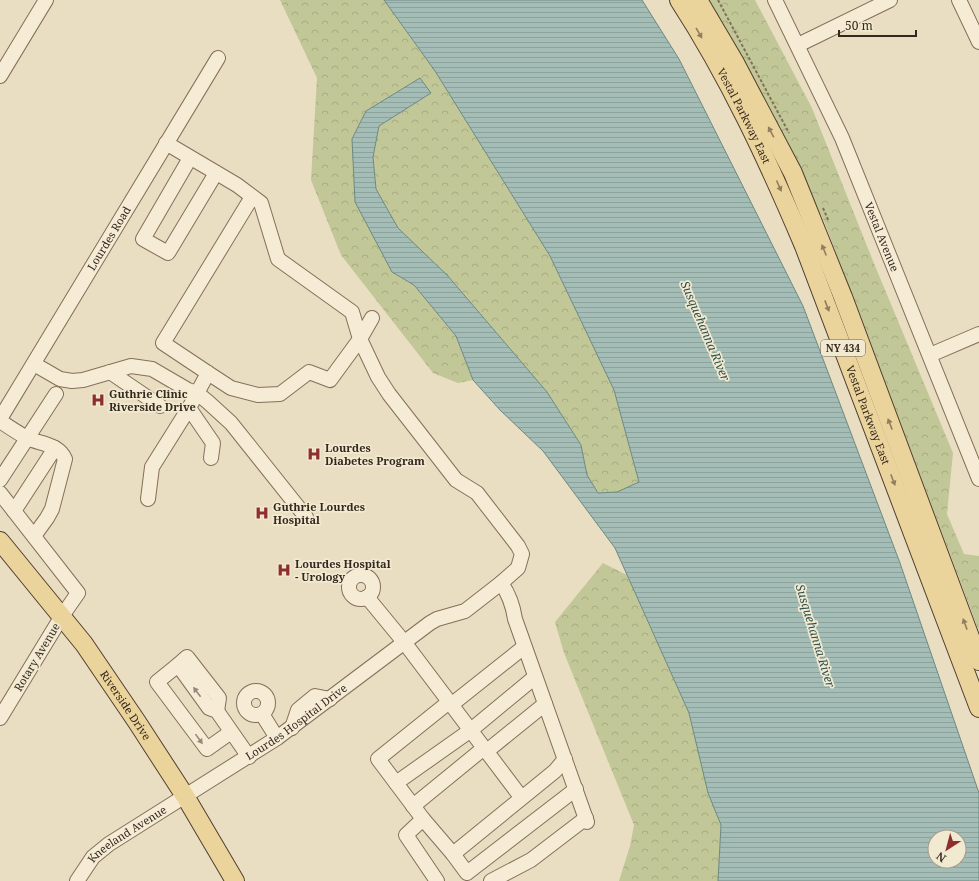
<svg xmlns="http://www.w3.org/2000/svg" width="979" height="881" font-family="'Noto Serif',serif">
<defs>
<pattern id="forest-crowns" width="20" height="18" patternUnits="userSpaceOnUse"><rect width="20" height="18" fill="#c2c797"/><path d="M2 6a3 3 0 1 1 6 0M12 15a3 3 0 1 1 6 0" fill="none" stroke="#a7ab82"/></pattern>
<pattern id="water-rules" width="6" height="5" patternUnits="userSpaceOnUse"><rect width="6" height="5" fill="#a4bdb6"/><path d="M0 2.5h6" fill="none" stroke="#8ea29c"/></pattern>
</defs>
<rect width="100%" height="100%" fill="#eadec2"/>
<path fill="url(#forest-crowns)" d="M280 0H384L435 71 550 256 614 390 639 482 617 492 598 493 587 475 581 445 547 392 447 275 398 229 376 189 373 157 379 125 431 93 420 78 366 111 352 139 392 272 414 285 456 336 473 380 458 383 433 373 341 255 311 180 317 78Z
M706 0H755L812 108 873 261 953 453 947 514 964 554 979 556V631L824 221 753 76Z
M603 563 627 575 689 713 708 793 721 825 718 881H619L630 846 634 825 564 653 555 622Z"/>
<path fill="url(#water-rules)" stroke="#6c8a83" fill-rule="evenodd" d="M384 0H642L679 59 803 306 900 563 979 793V881H718L721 825 708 793 689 713 615 548 543 451 500 410 473 380 456 336 414 285 392 272 355 202 352 139 366 111 420 78 431 93 379 126 373 157 376 189 398 228 447 275 547 392 581 445 587 475 598 493 617 492 639 482 614 390 550 256 435 71ZM935 837H959V861H935Z"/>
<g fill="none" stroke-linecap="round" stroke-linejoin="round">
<g stroke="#83705b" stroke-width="16">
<g id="minor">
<path id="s1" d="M775 0 842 138 979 479"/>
<path d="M959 0 979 42"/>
<path d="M798 45 890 0"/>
<path d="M0 76 46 0"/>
<path d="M190 158 143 239 168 253 216 173"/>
<path d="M930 355 979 334"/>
<path d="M34 364 60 379 72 381 83 380 131 366 152 369 188 390 197 393 208 402 231 423 306 517"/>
<path d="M110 372 160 406"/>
<path d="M208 373 163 343 252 197"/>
<path d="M189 408 213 443 211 458"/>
<path id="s2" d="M0 419 218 58"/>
<path d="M0 421C9 427 18 433 27 438 40 444 59 444 65 459L52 509 47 518 34 536"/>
<path d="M0 480 56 394"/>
<path d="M0 493 78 593 62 616 0 718"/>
<path d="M148 499 152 467 189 408 208 373 231 388 258 395 280 394 309 372 330 380 360 339 352 312 278 259 261 203 237 185 166 143"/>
<path d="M14 511 55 448"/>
<circle cx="361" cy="587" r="12"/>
<path d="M501 583C509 594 513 606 515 619L587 822"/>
<path d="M367 597 404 642 521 797"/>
<path d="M178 665 187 657 219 698 217 711"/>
<circle cx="256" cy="703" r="12"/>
<path d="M451 705 524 647"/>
<path d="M262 714 277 738"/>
<path d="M292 728 298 710 315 696 330 699"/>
<path d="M231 732 207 749 157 682 178 665 209 708 217 711 249 757"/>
<path d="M487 751 545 704"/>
<path d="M396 783 471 730 535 677"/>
<path d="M413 806 484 748"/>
<path d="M423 819 378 759 449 702"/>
<path d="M453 854 555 771 565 759"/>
<path id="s3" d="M77 881 93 857 109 844 277 738 430 623 437 619 465 611 501 583 518 568 522 554 518 546 477 493 456 480 389 394 378 377 360 339 372 318"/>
<path d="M437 881 406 835 423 819 453 854 467 873 576 789"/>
<path d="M491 881 531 860 586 818"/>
</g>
</g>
<g stroke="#513f2f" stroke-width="20">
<g id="major">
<path id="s4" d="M679 0C729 77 768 161 804 246L979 708"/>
<path d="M698 0 734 61 793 173 843 297 979 661"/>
<path id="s5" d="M0 541 84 644 137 722 185 796 235 881"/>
</g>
</g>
<path stroke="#83705b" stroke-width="2" stroke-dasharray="3 2" stroke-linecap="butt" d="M718 0 789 133
M823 208 829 222"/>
<use href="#minor" stroke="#f6ecd5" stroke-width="14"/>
<use href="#major" stroke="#ebd39c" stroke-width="18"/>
</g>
<defs><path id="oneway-solid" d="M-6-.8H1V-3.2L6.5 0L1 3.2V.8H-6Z"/></defs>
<g fill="#907e5d">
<use href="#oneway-solid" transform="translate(699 33) rotate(60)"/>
<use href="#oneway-solid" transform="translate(771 132) rotate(-118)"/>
<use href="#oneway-solid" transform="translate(779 186) rotate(66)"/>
<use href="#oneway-solid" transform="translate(824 250) rotate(-112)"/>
<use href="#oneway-solid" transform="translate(827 306) rotate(69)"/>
<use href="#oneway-solid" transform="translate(890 424) rotate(-111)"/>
<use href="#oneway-solid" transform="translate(893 480) rotate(69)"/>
<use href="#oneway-solid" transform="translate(965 624) rotate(-110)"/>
</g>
<g fill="#958a7a">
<use href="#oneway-solid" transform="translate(197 692) rotate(-127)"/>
<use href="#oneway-solid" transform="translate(199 739) rotate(54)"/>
</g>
<defs>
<g id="hospital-bare" transform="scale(1.08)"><path d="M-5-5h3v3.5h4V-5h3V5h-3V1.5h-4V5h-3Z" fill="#8d2f30" stroke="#f2e9d1" stroke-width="2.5" paint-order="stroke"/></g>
</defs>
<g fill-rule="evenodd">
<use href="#hospital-bare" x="98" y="400"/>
<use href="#hospital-bare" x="314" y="454"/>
<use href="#hospital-bare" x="262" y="513"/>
<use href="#hospital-bare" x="284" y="570"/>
</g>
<g text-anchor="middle" stroke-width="3.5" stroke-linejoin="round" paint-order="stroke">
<rect fill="#f2e9d1" stroke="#6d6254" stroke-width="1" x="821" y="340" width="44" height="16" rx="3"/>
<g font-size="10" font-weight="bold" fill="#34281e">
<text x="843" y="352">NY 434</text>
</g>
<g font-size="11" fill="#34281e" stroke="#f2e9d1">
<text dy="4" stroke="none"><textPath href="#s4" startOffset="133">Vestal Parkway East</textPath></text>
<text dy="4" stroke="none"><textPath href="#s1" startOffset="260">Vestal Avenue</textPath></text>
<text dy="4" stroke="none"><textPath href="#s2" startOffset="211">Lourdes Road</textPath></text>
<text dy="4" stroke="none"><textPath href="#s4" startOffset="457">Vestal Parkway East</textPath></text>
<text transform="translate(37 657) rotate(-59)" y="4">Rotary Avenue</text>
<text dy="4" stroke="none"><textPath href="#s5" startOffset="207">Riverside Drive</textPath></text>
<text dy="4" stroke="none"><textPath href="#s3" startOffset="273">Lourdes Hospital Drive</textPath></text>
<text dy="4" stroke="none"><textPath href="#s3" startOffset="70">Kneeland Avenue</textPath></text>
</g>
<g font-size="11" font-weight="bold" fill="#34281e" stroke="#f2e9d1" text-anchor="start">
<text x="109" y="398">Guthrie Clinic<tspan x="109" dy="13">Riverside Drive</tspan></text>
<text x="325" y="452">Lourdes<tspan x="325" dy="13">Diabetes Program</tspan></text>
<text x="273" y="511">Guthrie Lourdes<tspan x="273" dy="13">Hospital</tspan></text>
<text x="295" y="568">Lourdes Hospital<tspan x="295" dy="13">- Urology</tspan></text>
</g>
<g font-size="12" font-style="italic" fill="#2e5250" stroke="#f2e9d1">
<text transform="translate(705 331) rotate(67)" y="4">Susquehanna River</text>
<text transform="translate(815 636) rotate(73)" y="4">Susquehanna River</text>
</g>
</g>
<g transform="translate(947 849) rotate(216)"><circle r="19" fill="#f2e9d1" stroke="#a69c89"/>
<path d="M0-3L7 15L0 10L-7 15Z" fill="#8d2f30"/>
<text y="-6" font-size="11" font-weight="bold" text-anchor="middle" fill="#34281e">N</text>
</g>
<path d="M839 30v6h77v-6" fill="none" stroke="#34281e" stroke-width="2"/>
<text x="845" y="30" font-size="12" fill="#34281e" stroke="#f2e9d1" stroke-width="3" paint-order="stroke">50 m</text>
</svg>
